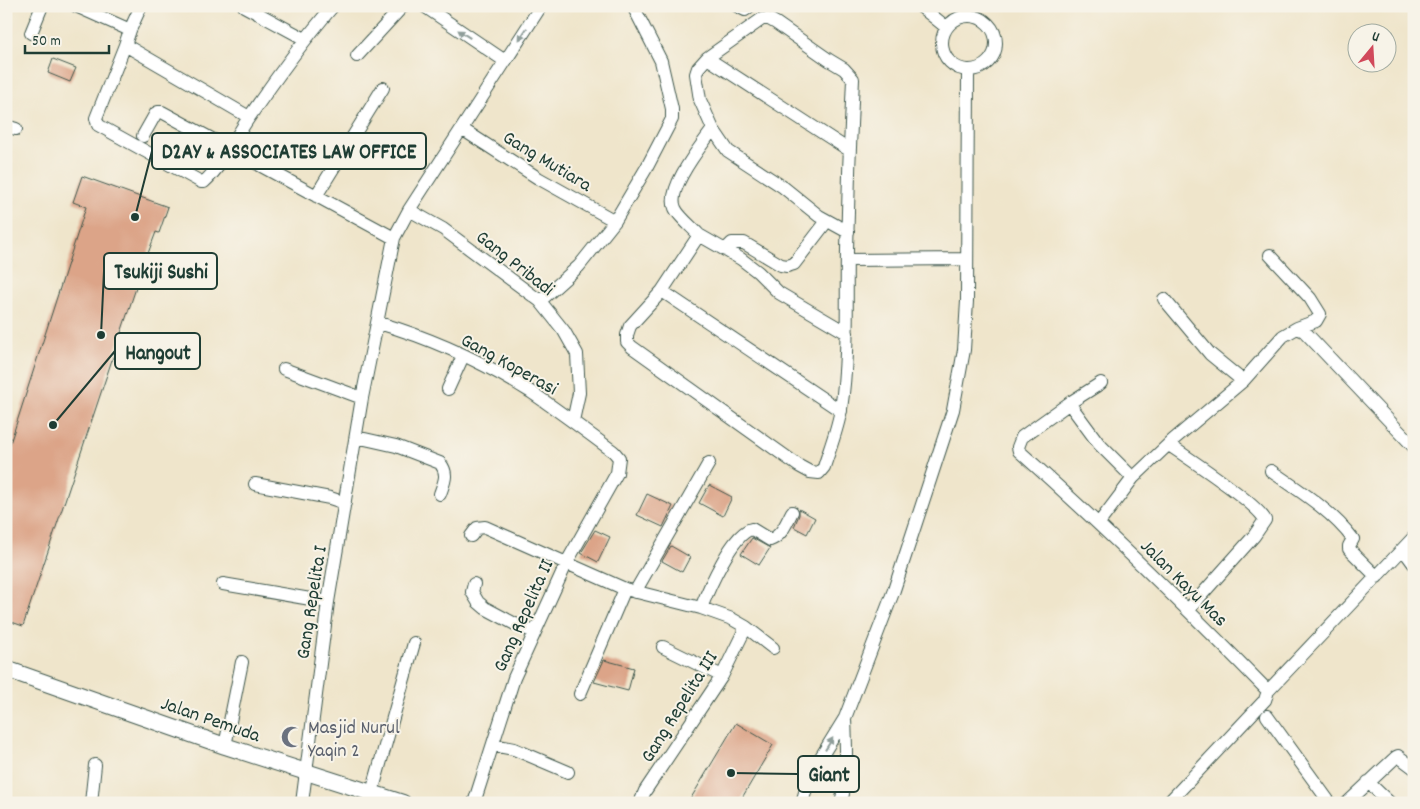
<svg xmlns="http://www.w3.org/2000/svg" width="1420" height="809" font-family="Dekko,sans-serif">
<rect width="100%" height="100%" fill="#f7f3e8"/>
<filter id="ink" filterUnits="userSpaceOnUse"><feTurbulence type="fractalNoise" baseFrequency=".02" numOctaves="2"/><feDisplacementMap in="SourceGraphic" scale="10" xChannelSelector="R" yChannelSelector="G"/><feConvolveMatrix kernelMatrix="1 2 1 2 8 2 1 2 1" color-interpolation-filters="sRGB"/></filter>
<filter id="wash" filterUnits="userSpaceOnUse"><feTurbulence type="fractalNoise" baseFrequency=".0096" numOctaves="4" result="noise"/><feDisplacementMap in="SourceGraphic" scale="20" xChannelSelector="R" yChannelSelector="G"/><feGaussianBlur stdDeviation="1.12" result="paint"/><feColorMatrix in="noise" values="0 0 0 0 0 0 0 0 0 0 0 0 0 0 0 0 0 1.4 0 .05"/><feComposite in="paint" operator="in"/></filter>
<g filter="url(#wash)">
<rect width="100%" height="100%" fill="#efe5cb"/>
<g id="blocks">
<path fill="#dca488" d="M53 59 76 68 70 82 48 73Z
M82 176 168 207 159 233 156 232 144 264 23 626 6 620V456L86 207 73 202Z
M709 485 732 497 723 516 699 503Z
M647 494 673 506 663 527 637 515Z
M799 509 815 518 807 534 794 527 799 515Z
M595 530 610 537 598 562 581 553Z
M752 538 770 548 759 565 741 554Z
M671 546 690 557 682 572 662 561Z
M604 660 634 668 628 691 594 682Z
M736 723 773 745 739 803H688Z"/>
</g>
</g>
<g filter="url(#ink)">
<use href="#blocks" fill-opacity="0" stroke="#3e564b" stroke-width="1"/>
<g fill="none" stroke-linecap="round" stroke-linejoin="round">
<g stroke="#3e564b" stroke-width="14">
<path id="minor" d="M76 6 130 30 125 45 249 117
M244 6 305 39
M424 6 505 61
M737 6 745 10 750 6
M920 6 946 27
M942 43a27 27 0 1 1 54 0a27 27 0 1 1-54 0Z
M130 30 141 6
M31 33 42 6
M125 45 96 118 98 125 201 182H204C224 164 235 137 250 116 276 78 303 41 333 6
M357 56 403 6
M707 58 849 150
M6 126 16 129
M462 129 538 178 615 221
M143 136 156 113 158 112H162L394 238
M316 196 383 88
M409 210 443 229 540 301 564 331 577 354 579 393 573 421
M699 235C693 228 678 216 675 208 666 188 702 145 713 129
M725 250 732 243H744L781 265 787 266 794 264 827 221
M1270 255 1310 298 1320 314 1316 321 1297 328
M847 260 966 259
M662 291 841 411
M1164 299 1210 354 1243 381
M540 301 579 266 615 221 647 167 672 119V109L661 61 633 6
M379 323C430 338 485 363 531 392 559 411 587 432 614 452L619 458 617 473 567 562 514 678 474 803
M847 333 779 293 758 272 741 259 699 235 662 291 630 326 627 335V342L632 347 799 466 810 472 819 473 824 467C830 448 838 428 841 409 849 356 846 303 847 250 848 193 850 136 853 79L844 69 829 60 776 23 769 19H762L707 58 698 68 696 74 700 100 713 129 728 151 783 187 819 216 848 232
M284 369 362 398
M1101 383 1071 402V406L1099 444 1133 478
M448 389 463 356
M1071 402 1022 437 1018 447 1019 451C1105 528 1187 608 1268 691L1265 700 1168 803
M356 437 396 446 440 463C449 474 444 482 440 494
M1169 445C1187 457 1258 504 1265 520L1254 536 1188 610
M1271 471C1300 491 1332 511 1353 539L1349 546V549L1377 577
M255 484 330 498 345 503
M1099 523 1133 478 1173 440 1243 381 1283 336 1297 328 1304 331 1414 447
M471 536 477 528 485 527 625 589 701 608 732 619 746 627 773 648
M1403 549 1414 564
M223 584 328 602
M474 584 472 592 478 602 485 608 515 624 534 632
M635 592 709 463
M701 608C708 590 733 532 752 529L770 540C782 536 786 523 792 512
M663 647 722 676
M1268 691 1414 537
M580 694 625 589
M1267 716 1330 803
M493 745 514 749 568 772
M225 746 242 662
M1368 782 1390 803
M91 803 95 765
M302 803 328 602 362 398 394 238 409 210 541 6
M369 803 414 643
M640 803 645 791 722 676 746 627
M802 803 808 782 813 770 845 718 894 590 953 410 964 350 967 301 968 70
M841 803C848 775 846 746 845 718
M1347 803 1396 757 1398 756 1414 768"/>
</g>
<g stroke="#3e564b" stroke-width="18">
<path id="major" d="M6 669 225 746 403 803"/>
</g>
<use href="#minor" stroke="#fff" stroke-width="12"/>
<use href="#major" stroke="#fff" stroke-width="16"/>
</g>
<defs><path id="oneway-solid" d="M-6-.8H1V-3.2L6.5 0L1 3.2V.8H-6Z" transform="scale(1.25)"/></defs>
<g fill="#8f9e9a">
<use href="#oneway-solid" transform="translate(464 34) rotate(-147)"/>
<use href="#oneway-solid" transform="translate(523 34) rotate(123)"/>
<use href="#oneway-solid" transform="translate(829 744) rotate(-58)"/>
</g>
</g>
<defs>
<g id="mosque-bare" transform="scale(1.725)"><path d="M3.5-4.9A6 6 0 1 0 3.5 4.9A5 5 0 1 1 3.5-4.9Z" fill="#6b7280" stroke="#f7f3e8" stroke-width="2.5" paint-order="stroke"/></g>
</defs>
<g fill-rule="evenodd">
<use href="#mosque-bare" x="292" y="737"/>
</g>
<g text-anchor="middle" stroke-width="4" stroke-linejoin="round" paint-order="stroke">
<g font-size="20" fill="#1f3d34" stroke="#f7f3e8">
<text transform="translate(548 160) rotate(31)" y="7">Gang Mutiara</text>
<text transform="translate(516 262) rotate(38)" y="7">Gang Pribadi</text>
<text transform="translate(510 363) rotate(29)" y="7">Gang Koperasi</text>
<text transform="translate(1185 582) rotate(45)" y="7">Jalan Kayu Mas</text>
<text transform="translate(310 602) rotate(-81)" y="7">Gang Repelita I</text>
<text transform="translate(522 615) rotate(-66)" y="7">Gang Repelita II</text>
<text transform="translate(678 706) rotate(-58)" y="7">Gang Repelita III</text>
<text transform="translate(211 718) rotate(19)" y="7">Jalan Pemuda</text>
</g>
<g font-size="20" fill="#5b616d" stroke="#f7f3e8" text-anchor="start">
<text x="308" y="733">Masjid Nurul<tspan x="308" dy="23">Yaqin 2</tspan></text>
</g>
</g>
<path fill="none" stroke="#1f3d34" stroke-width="2" d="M135 217L152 151M101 335L104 271M53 425L115 351M731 773L798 774"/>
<g fill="#1f3d34" stroke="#f7f3e8" stroke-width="2">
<circle cx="135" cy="217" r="5"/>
<circle cx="101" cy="335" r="5"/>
<circle cx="53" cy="425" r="5"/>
<circle cx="731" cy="773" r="5"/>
</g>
<g fill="#f7f3e8" stroke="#1f3d34" stroke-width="2">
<rect x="152" y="133" width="274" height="36" rx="5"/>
<rect x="104" y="253" width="113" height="36" rx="5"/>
<rect x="115" y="333" width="85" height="36" rx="5"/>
<rect x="798" y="756" width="61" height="36" rx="5"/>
</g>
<g font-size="21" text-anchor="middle" font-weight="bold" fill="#1f3d34">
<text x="289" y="158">D2AY &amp; ASSOCIATES LAW OFFICE</text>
<text x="161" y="278">Tsukiji Sushi</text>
<text x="158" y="359">Hangout</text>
<text x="829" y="781">Giant</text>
</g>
<rect width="1420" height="809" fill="none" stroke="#f7f3e8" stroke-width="25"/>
<g transform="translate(1372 48) rotate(18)"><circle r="24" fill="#f7f3e8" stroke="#a1aaa0"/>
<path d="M0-4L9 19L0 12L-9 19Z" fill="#d1495b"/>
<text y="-8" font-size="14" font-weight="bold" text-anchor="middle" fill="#1f3d34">U</text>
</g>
<path d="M25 45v8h84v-8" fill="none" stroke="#1f3d34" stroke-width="2.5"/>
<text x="32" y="45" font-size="15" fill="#1f3d34" stroke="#f7f3e8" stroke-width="4" paint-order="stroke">50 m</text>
</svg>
